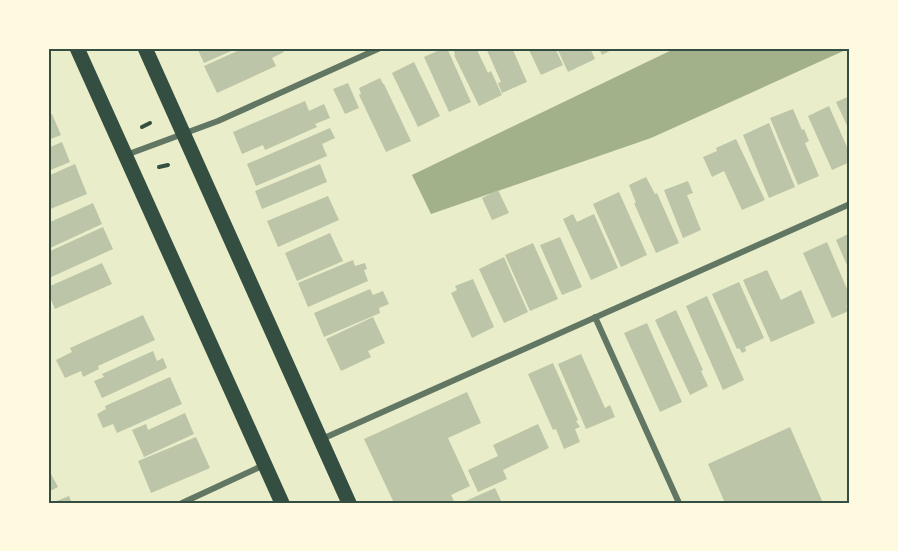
<svg xmlns="http://www.w3.org/2000/svg" width="898" height="551" font-family="'Golos Text',sans-serif">
<rect width="100%" height="100%" fill="#e9edc9"/>
<path fill="#a3b18a" d="M676 48H850L651 138 431 214 412 175Z"/>
<path fill="#bcc5a7" d="M197 48H238L204 63Z
M244 48H282L284 52 272 58 276 66 217 93 204 66Z
M444 48H447L471 102 449 112 424 57Z
M453 48H476L488 73 491 71 502 95 479 106 454 55 455 54Z
M486 48H512L527 82 502 93 498 83 501 82Z
M528 48H555L563 65 541 75Z
M557 48H590L595 59 568 72Z
M599 48H615L602 55Z
M414 62 440 116 418 127 392 73Z
M380 78 383 84H384L411 141 386 152 359 95 361 94 359 88Z
M348 83 359 108 345 114 333 89Z
M850 96V132L836 102Z
M305 101 309 111 324 104 330 118 315 124 317 127 265 150 263 145 242 154 233 132Z
M829 106 850 154V162L832 170 808 116Z
M793 109 802 130 804 129 809 141 805 143 819 176 798 185 770 118Z
M52 114 61 135 48 140V116Z
M769 123 795 187 769 198 743 135Z
M330 128 335 138 322 144 327 156 256 186 247 164Z
M736 139 765 200 742 210 724 171 712 177 703 157 717 151 716 148Z
M62 142 70 162 48 171V148Z
M75 164 87 194 48 210V176Z
M320 164 327 182 262 209 255 191Z
M646 177 655 194 657 193 679 243 656 253 634 203H636L629 185Z
M688 181 693 193 687 195 701 230 683 238 664 190Z
M498 190 509 213 492 220 482 198Z
M619 192 647 255 621 267 593 204Z
M328 196 339 220 278 247 267 221Z
M93 203 102 224 48 249V223Z
M573 214 577 222 594 214 618 268 591 280 563 219Z
M103 227 113 249 49 278 48 252Z
M330 233 343 261 297 281 285 253Z
M850 233V272L836 240Z
M560 237 582 287 562 295 540 245Z
M827 242 850 296V304L846 306 849 311 832 318 803 253Z
M533 243 558 299 530 311 505 255Z
M504 257 528 312 504 323 479 269Z
M353 260 355 266 365 263 367 269 364 270 368 281 308 307 298 283Z
M102 263 112 284 55 309 48 293V287Z
M767 270 781 300 801 290 815 323 771 342 743 280Z
M473 279 494 327 472 338 451 293 457 290 455 286Z
M739 282 764 338 745 347 746 351 742 353 739 348 737 349 712 294Z
M370 289 373 295 383 291 389 304 379 308 380 313 324 337 314 313Z
M707 296 744 380 723 390 686 306Z
M676 310 703 370 701 371 708 386 690 395 655 320Z
M143 315 155 340 98 366 99 369 83 377 81 371 65 378 56 360 72 352 70 348Z
M373 317 385 343 368 351 371 357 341 371 326 339Z
M647 323 682 402 660 412 624 333Z
M153 351 157 361 163 358 167 368 102 398 94 381 104 377 102 374Z
M581 354 605 408 610 405 615 417 586 429 558 364Z
M553 363 578 420 576 421 580 427 575 429 580 442 564 449 556 429 553 430 528 374Z
M170 377 182 404 117 433 113 424 103 428 97 414 106 409 105 406Z
M467 392 481 423 448 438 470 486 451 495 455 503H394L364 439Z
M185 413 194 434 144 457 132 430 146 424 148 430Z
M538 424 549 448 503 470 507 479 478 492 468 470 498 456 493 445Z
M790 427 823 503H725L708 464Z
M196 437 210 468 151 493 138 461Z
M50 472 58 487 48 492V473Z
M495 488 502 503H461Z
M69 496 72 503H52Z"/>
<g fill="none" stroke-linecap="round" stroke-linejoin="round">
<path stroke="#344e41" stroke-width="4" d="M142 127 150 123
M159 167 168 165"/>
<path stroke="#617663" stroke-width="6" d="M126 155 218 121 380 48
M595 317 679 503
M322 439 850 204
M182 503 264 465"/>
<path stroke="#344e41" stroke-width="15" d="M77 48 282 503
M145 48 349 503"/>
</g>
<rect width="898" height="551" fill="none" stroke="#fefae0" stroke-width="99"/>
<rect x="50" y="50" width="798" height="452" fill="none" stroke="#344e41" stroke-width="2"/>
</svg>
